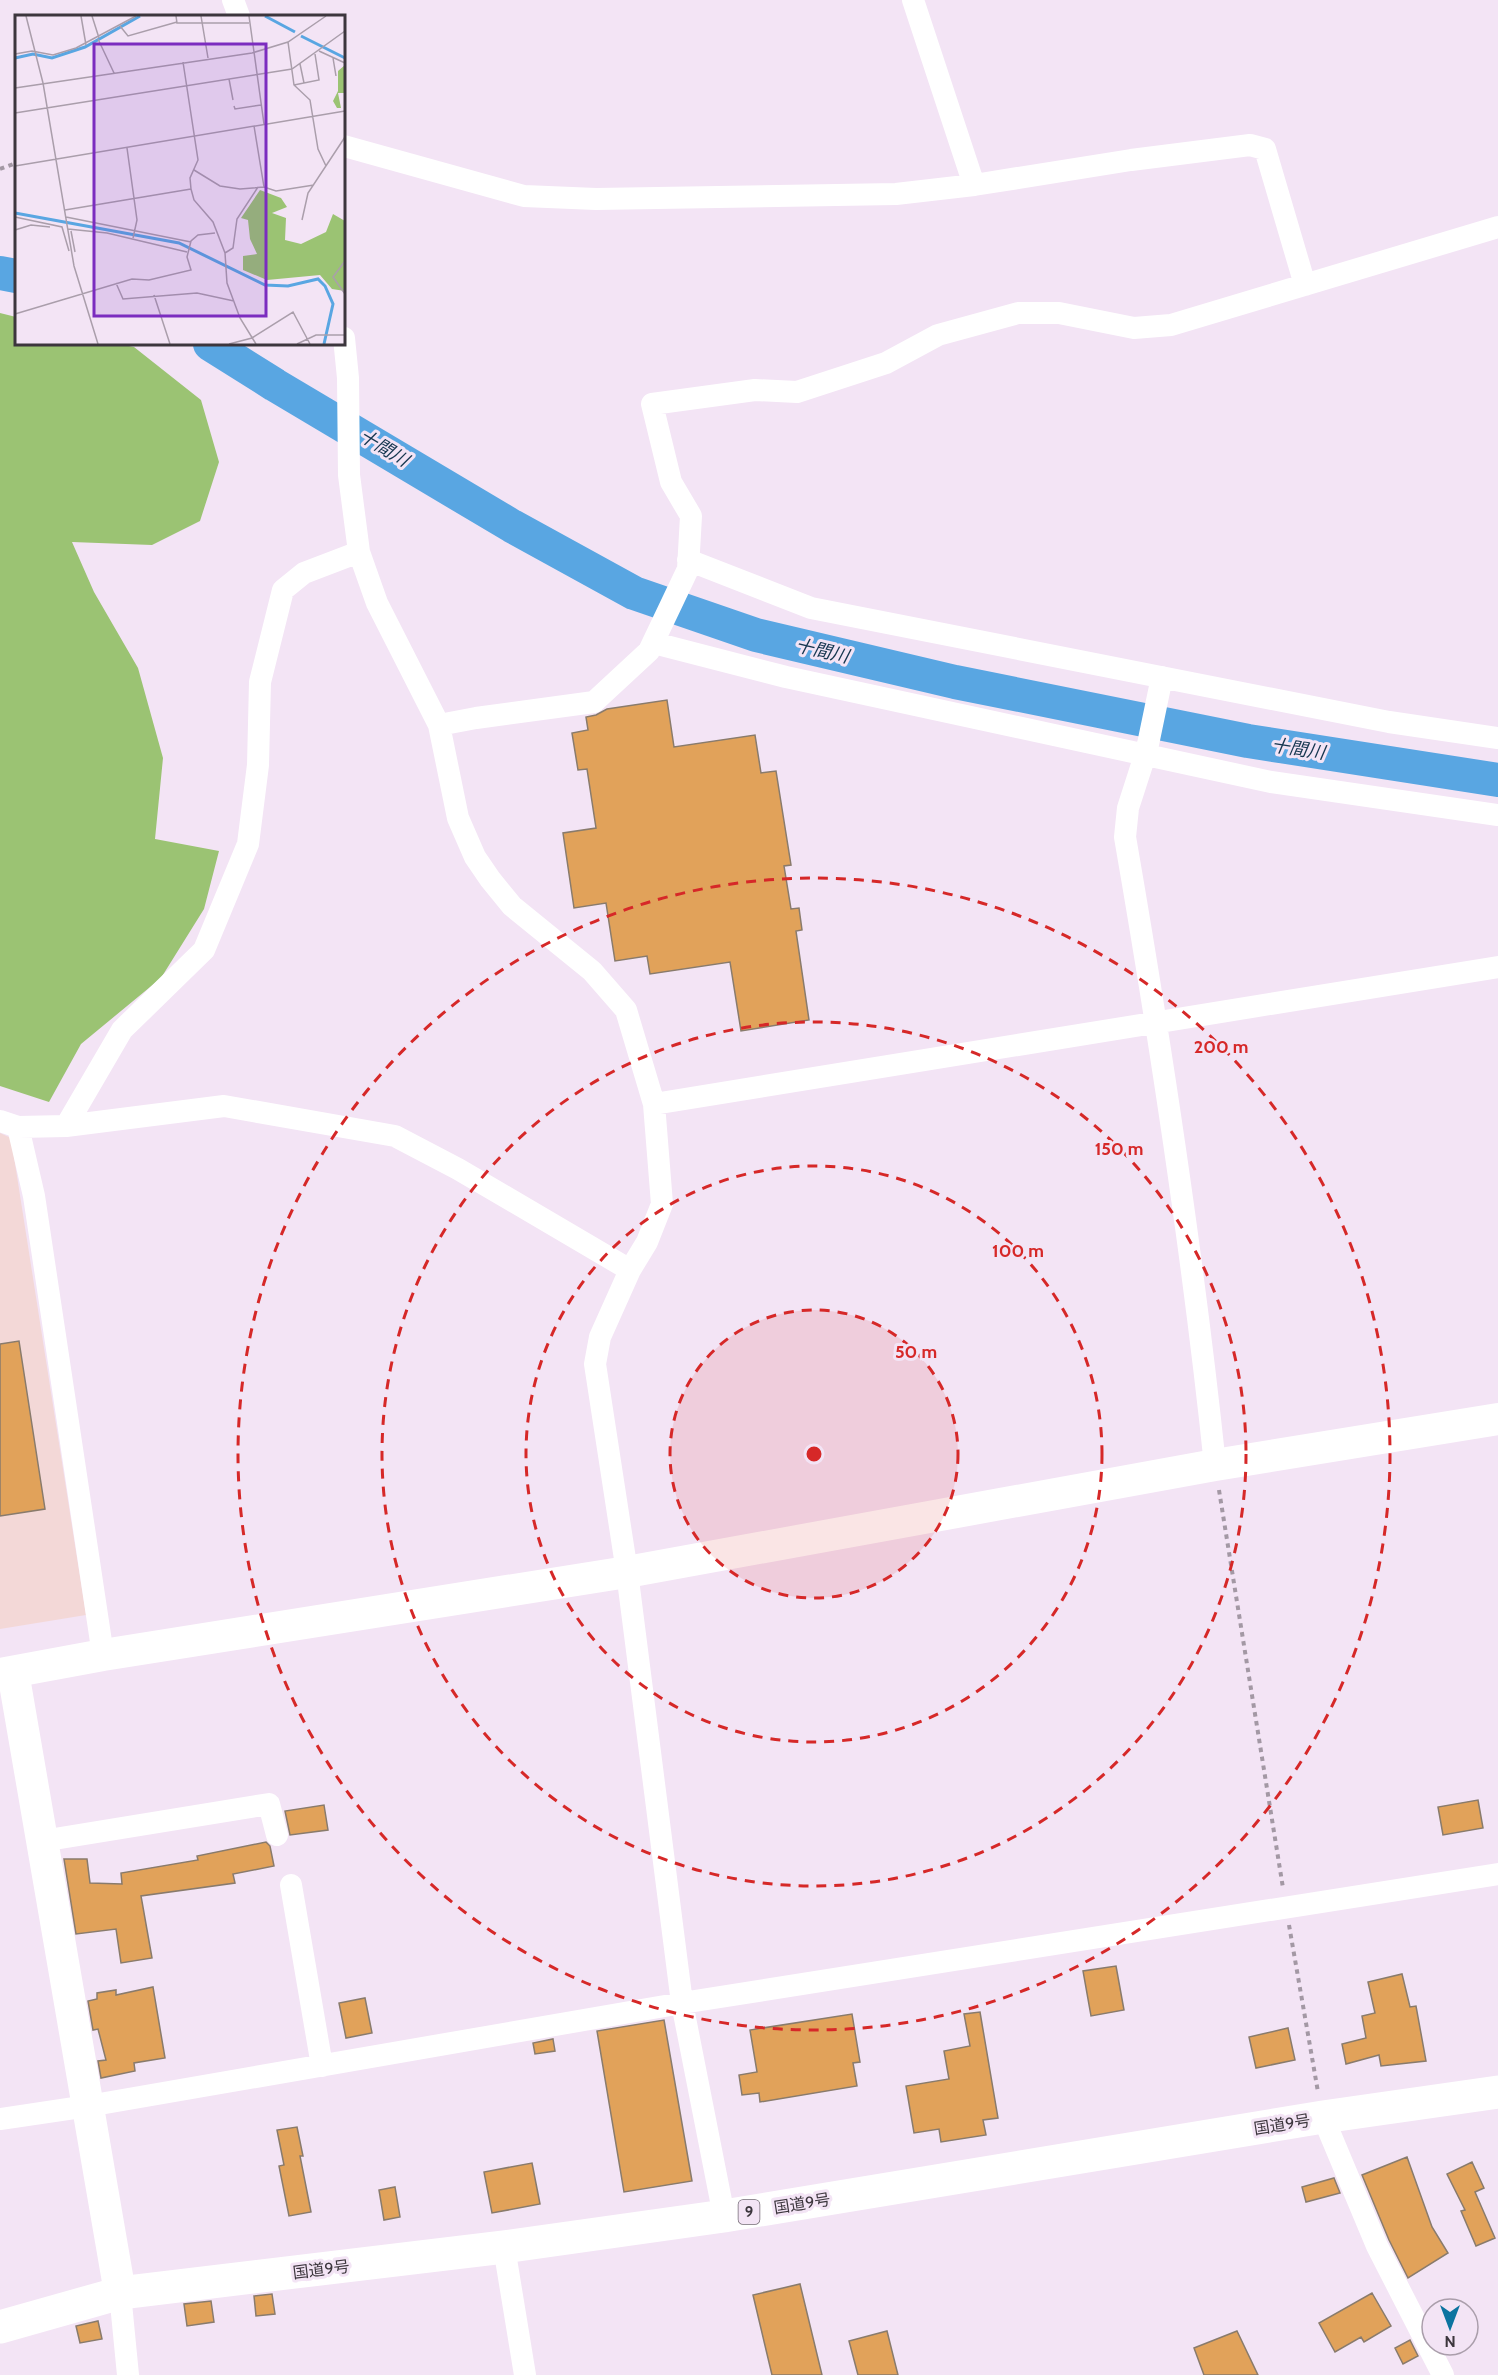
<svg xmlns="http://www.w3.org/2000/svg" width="1498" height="2375" font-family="Cabin,'Noto Sans JP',sans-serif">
<rect width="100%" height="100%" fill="#f3e4f5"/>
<path fill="#f3d8d7" d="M0 1133 11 1138 86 1615 0 1629Z"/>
<path fill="#9bc373" d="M0 313 16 317V344H119L134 347 201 400 219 462 200 521 152 545 72 542 94 592 138 668 163 758 155 839 219 851 204 909 161 978 81 1044 49 1102 0 1086Z"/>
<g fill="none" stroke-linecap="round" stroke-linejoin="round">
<path stroke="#59a6e2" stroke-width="34" d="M0 273 16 276
M210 344 275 385 512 526 634 593 756 635 955 682 1248 741 1498 780"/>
</g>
<path fill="#e1a25a" stroke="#897b6c" stroke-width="1.5" d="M667 700 674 747 755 735 761 773 776 771 791 865 784 866 791 909 799 908 802 930 796 931 809 1020 741 1031 730 962 650 974 647 956 615 961 606 903 574 908 563 833 596 828 587 769 578 770 572 733 588 730 586 717 596 715 607 709Z
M19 1341 45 1509 0 1516V1344Z
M1478 1800 1483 1828 1443 1835 1438 1807Z
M324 1805 328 1830 290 1835 285 1811Z
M266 1842 270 1846 274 1866 233 1874 235 1883 141 1896 152 1958 121 1963 116 1929 76 1934 64 1859H87L90 1883 122 1884 121 1873 198 1860 197 1856Z
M1116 1966 1124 2010 1091 2016 1083 1971Z
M1402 1974 1410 2007 1416 2006 1426 2061 1381 2066 1379 2055 1346 2064 1342 2044 1366 2038 1362 2016 1375 2013 1368 1982Z
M153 1987 165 2058 134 2063 135 2071 101 2078 98 2061 106 2060 98 2029 93 2030 88 2001 97 1999V1993L116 1990V1995Z
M365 1998 372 2033 346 2038 339 2003Z
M980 2012 998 2118 983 2120 986 2135 941 2142 939 2129 914 2133 906 2086 949 2079 944 2051 970 2046 964 2014Z
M852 2014 860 2062 853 2063 857 2086 760 2102 759 2093 742 2095 739 2075 757 2072 750 2030Z
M664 2020 692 2181 624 2192 597 2031Z
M1288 2028 1295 2060 1256 2068 1249 2037Z
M553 2039 555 2051 535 2054 533 2043Z
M297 2127 303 2156H300L311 2212 289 2216 279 2166 284 2165 277 2130Z
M1407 2157 1432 2227 1448 2253 1408 2278 1389 2240 1362 2175Z
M1472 2162 1484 2188 1475 2192 1495 2238 1476 2246 1461 2211 1465 2210 1447 2174Z
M532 2163 540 2204 492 2213 484 2172Z
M1334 2178 1340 2193 1306 2202 1302 2187Z
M395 2187 400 2217 384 2220 379 2190Z
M800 2284 822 2375H772L753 2295Z
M1372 2293 1391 2326 1364 2342 1361 2337 1335 2352 1319 2323Z
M272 2294 275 2314 256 2316 254 2296Z
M211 2301 214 2322 187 2326 184 2304Z
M98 2321 102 2339 80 2343 76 2326Z
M887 2331 898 2375H858L849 2341Z
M1237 2331 1258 2375H1204L1194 2348Z
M1410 2340 1418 2356 1403 2364 1395 2348Z"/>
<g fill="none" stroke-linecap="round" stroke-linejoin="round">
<path stroke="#a398a4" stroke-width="4" stroke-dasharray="4.5 4.5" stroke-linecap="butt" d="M0 169 16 163
M1219 1490 1283 1888
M1289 1925 1318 2092"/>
<path stroke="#fff" stroke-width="22" d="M233 0 239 16
M913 0 974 185
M344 146 524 196 596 199 896 194 974 185 1131 160 1250 145 1265 149 1305 285
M344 338 348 378 349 475 359 552 377 603 439 725 458 818 475 857 490 879 512 906 592 971 626 1010 654 1104 662 1204 647 1242 630 1270 600 1337 595 1364 627 1572 682 2003 724 2216
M688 560 811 608 1389 722 1498 738
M654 643 786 677 1271 782 1498 815
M1162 677 1147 749 1128 808 1125 837C1161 1045 1193 1255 1215 1465
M439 725 476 718 594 702 649 651 688 569 691 516 671 482 652 404 755 390 797 392 886 363 938 335 1018 313H1059L1134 328 1171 325 1498 227
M654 1104 1498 967
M0 1121 18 1127 66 1126 224 1106 395 1136 458 1169 630 1270
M66 1126 122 1030 204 950 248 844 258 765 260 682 283 590 304 573 359 552
M18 1127 34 1196 103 1655
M42 1841 269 1804 277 1835
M291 1885 322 2066
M1323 2117 1377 2246 1443 2375
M0 2119 88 2106 682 2003 1498 1874
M504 2247 525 2375
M120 2293 128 2375"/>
<path stroke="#fff" stroke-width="32" d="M13 1672 120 2293
M0 1674 103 1655 627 1572 1215 1465 1498 1419"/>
<path stroke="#fff" stroke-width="33" d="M0 2327 120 2293 504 2247 724 2216 1323 2117 1498 2092"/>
</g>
<circle cx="814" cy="1454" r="144" fill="#d62828" fill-opacity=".12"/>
<g fill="none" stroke="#d62828" stroke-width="3" stroke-dasharray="10 8">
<circle cx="814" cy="1454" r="144"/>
<circle cx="814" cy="1454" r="288"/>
<circle cx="814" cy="1454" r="432"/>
<circle cx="814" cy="1454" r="576"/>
</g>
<g text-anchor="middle" stroke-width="6" stroke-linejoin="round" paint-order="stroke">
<rect fill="#f3e4f5" stroke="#736a74" stroke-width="1.5" x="738.5" y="2200" width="21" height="24" rx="4.5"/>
<g font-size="15" font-weight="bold" fill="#3c363d">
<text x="749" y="2217">9</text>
</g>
<g font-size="16" fill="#3c363d" stroke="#f3e4f5">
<text transform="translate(1282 2124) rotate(-9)" y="6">国道9号</text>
<text transform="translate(802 2203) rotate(-9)" y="6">国道9号</text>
<text transform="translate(321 2269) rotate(-7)" y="6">国道9号</text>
</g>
<g font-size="18" font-style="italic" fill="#15364f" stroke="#f3e4f5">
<text transform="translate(384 448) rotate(31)" y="6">十間川</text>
<text transform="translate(822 651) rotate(13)" y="6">十間川</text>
<text transform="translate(1298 749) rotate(9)" y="6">十間川</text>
</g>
</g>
<g transform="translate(15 15)">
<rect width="330" height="330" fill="#f3e4f5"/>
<path d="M330 50V78H323L326 93H322L318 86 323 76V56ZM245 175 266 183 272 192 257 198 271 203 270 225 286 229 311 217 318 199 330 206V276L317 274 305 260 252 265 228 255V241L242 239 235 224 233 205 226 203Z" fill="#9bc373"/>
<path fill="none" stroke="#59a6e2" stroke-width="3" d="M250 1 280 17M286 21 330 43M0 43 18 39 37 43 70 32 125 1M0 198 164 228 250 270 273 271 303 264 310 271 318 289 309 329"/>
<path fill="none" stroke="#aa9eab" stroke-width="1.5" d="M11 1 28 68M66 1 71 30M77 1 84 23M161 1 162 8H234M186 1 193 43M234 1 249 109M105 11 113 21 162 7M83 24 99 58M273 27 279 70 295 85 303 134 311 151M304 36 330 48M0 39 17 36 38 40 61 33 121 1M318 43 321 61M168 47 183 145 175 163 176 174 179 185 198 207 210 238 212 268 225 303 241 329M285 49 289 68M214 64 218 85M28 68 59 251 83 329M279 70 304 65 300 39M0 73 237 38 273 27 311 1M219 91 220 94 246 90M0 98 277 54 330 16M239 111 249 172M112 133 122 205 118 223M0 151 330 96M179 155 205 171 225 174 249 172 261 176 299 170M50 195 176 174M0 202 47 212 54 236M51 202 176 227M287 205 293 178 330 122M53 214 92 218 172 237M0 215 16 210 35 212M56 216 60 237M210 238 218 233 222 204 243 172M330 246 318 262 330 279M101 268 108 284 182 278 219 286M139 280 155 329M0 299 117 264 134 265 176 255 172 242 176 226 183 220 200 218M214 329 237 323 278 297 295 329M282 329 301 320H330"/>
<path fill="#7b2cbf" fill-opacity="0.15" stroke="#7b2cbf" stroke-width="3" d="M79 29H251V301H79Z"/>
<rect width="330" height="330" fill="none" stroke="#3c363d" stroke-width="3"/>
</g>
<circle cx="814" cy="1454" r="9" fill="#d62828" stroke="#f3e4f5" stroke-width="3"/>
<g font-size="18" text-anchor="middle" font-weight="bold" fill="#d62828" stroke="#f3e4f5" stroke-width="6" stroke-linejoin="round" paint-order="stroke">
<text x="1221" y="1053">200 m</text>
<text x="1119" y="1155">150 m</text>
<text x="1018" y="1257">100 m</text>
<text x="916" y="1358">50 m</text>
</g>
<g transform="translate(1450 2327) rotate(180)"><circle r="28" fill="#f3e4f5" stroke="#aa9eab" stroke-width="1.5"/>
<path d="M0-4.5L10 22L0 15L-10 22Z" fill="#0c74a0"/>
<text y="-9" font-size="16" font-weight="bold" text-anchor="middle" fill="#3c363d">N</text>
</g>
</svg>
